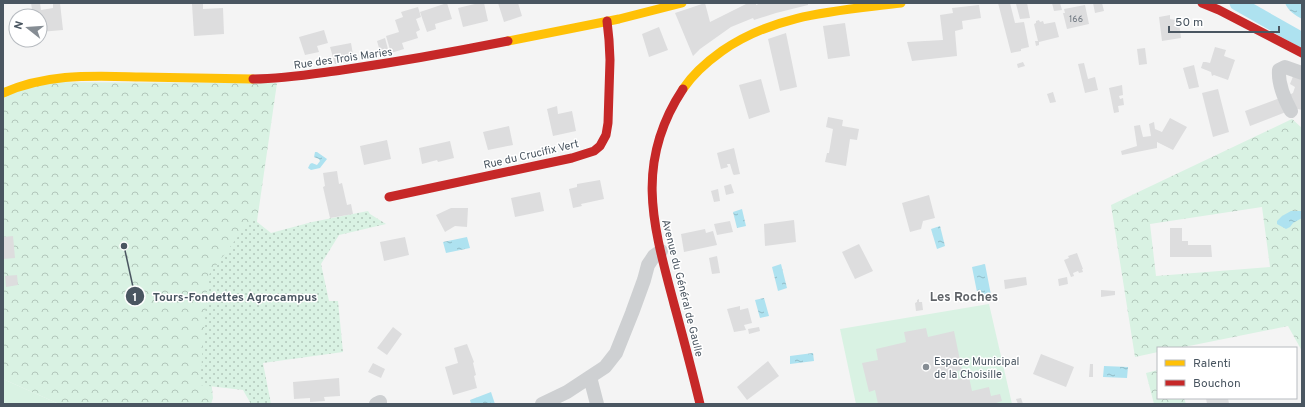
<svg xmlns="http://www.w3.org/2000/svg" width="1305" height="407" font-family="Overpass,sans-serif">
<defs>
<pattern id="forest-crowns" width="20" height="18" patternUnits="userSpaceOnUse"><rect width="20" height="18" fill="#d9f2e3"/><path d="M2 6a3 3 0 1 1 6 0M12 15a3 3 0 1 1 6 0" fill="none" stroke="#b2c7bb"/></pattern>
<pattern id="park-dots" width="8" height="8" patternUnits="userSpaceOnUse"><rect width="8" height="8" fill="#d9f2e3"/><path d="M2 2h.1M6 6h.1" fill="none" stroke="#b2c7bb" stroke-width="1.8" stroke-linecap="round"/></pattern>
<pattern id="water-ripples" width="26" height="14" patternUnits="userSpaceOnUse"><rect width="26" height="14" fill="#aee2f0"/><path d="M2 4q2-2 4 0t4 0M15 11q2-2 4 0t4 0" fill="none" stroke="#90bac6"/></pattern>
</defs>
<rect width="100%" height="100%" fill="#f4f4f4"/>
<path fill="#d9f2e3" d="M989 304 1012 404H856L840 329Z
M3 379 59 404H3Z"/>
<path fill="url(#forest-crowns)" fill-rule="evenodd" d="M31 82 277 83 255 235 208 351 213 398 211 404H59L3 379V93Z
M1292 119 1302 128V351L1288 326 1179 348H1158V352L1135 357 1111 205ZM1262 207 1270 267 1156 276 1150 224Z
M1158 370V398H1184L1186 404H1154L1146 373Z"/>
<path fill="url(#park-dots)" d="M368 211 370 214 386 224 339 235 321 264 329 301H338L343 352 263 363 271 404H251L243 390 200 385 208 276 252 218 271 233 312 222Z"/>
<path fill="url(#water-ripples)" d="M1285 3H1302V19C1295 15 1288 11 1285 3Z
M315 152H317L327 159 320 168 311 170 308 168 310 164 312 163 317 165 320 161 319 159 314 157Z
M742 209 746 226 737 228 733 212Z
M1291 211H1302V218L1293 223 1290 227 1286 229 1277 224V221L1282 216Z
M940 226 945 246 937 249 931 229Z
M467 237 470 248 446 253 443 242Z
M781 264 787 288 778 291 772 267Z
M985 264 991 295 978 297 972 267Z
M764 298 769 316 760 318 755 300Z
M813 353 814 361 790 364V356Z
M1104 366 1128 367 1127 378 1103 377Z
M491 392 495 404H471L470 400Z"/>
<g fill="none" stroke-linecap="round" stroke-linejoin="round">
<path stroke="#aee2f0" stroke-width="15" d="M1237 3 1302 40"/>
</g>
<path fill="#ddddde" d="M31 3H40L41 10 53 8V3H60L63 30 40 32V16H33Z
M203 3V9L223 8 224 34 194 36 192 4Z
M447 3 452 19 435 24 436 29 427 32 420 12Z
M479 3H484L488 21 463 27 458 8Z
M498 3H518L522 16 504 22Z
M705 3 710 22 748 3H756V5L761 3H808V5L776 13 754 20 753 18 731 27 700 49 693 56 675 13Z
M998 3H1010L1015 23 1024 22 1029 47 1021 49V51L1011 53Z
M1027 3 1030 18 1020 19 1016 4Z
M1052 3H1060L1062 10 1054 11Z
M1093 3H1102L1104 11 1095 13Z
M979 5 981 18 962 21 963 29 955 31 957 56 912 61 907 42 943 40 940 15 953 13 952 8Z
M1085 5 1089 24 1067 29 1063 13H1065L1064 9Z
M418 7 421 17 416 19 420 30 416 32 418 38 402 43 404 49 391 53 386 36 399 32 395 20 403 17 401 12Z
M1170 15V19L1176 20 1179 22 1181 38 1162 41 1159 17Z
M1039 20 1040 22 1043 21 1044 24 1055 22 1059 37 1039 42V45L1036 46 1035 41H1038L1034 24 1036 23V21Z
M845 23 850 56 828 59 823 26Z
M659 27 668 50 649 57 642 34Z
M324 30 328 43 317 46 319 52 305 55 299 37Z
M786 33 797 87 780 91 768 39Z
M385 38 389 53 381 55 377 41Z
M351 43 354 61 335 64 330 47Z
M1215 47 1226 50 1224 56 1235 60 1228 80 1214 75 1212 76 1211 72 1201 68 1203 62H1206L1210 63Z
M1145 48 1147 64 1139 65 1137 49Z
M1023 62 1025 66 1018 68 1017 64Z
M1084 63 1088 79 1095 77 1098 90 1085 93 1078 64Z
M1194 65 1199 87 1189 89 1183 68Z
M1294 74 1302 77V110L1294 108 1289 95 1293 93 1295 87 1290 84Z
M761 79 770 112 749 119 739 85Z
M1122 85 1123 95 1119 96 1120 99 1123 98 1124 105 1118 106 1119 112 1114 113 1109 88Z
M1218 89 1229 132 1213 137 1202 93Z
M1053 92 1056 102 1050 103 1047 94Z
M1280 98 1286 112 1250 126 1245 111Z
M557 106 558 114 572 111 576 131 553 136 547 109Z
M828 117 843 120 842 126 859 129 857 140 850 139 846 166 825 162 827 153H829L833 129 826 127Z
M1170 118 1187 127 1173 150 1157 142V148L1122 155 1121 151 1137 146 1134 126 1140 125 1143 137 1151 136 1149 124 1154 122 1155 129 1162 132Z
M509 126 513 145 488 150 483 132Z
M387 140 391 159 364 165 360 146Z
M450 141 454 158 438 162 437 160 422 164 419 148Z
M734 148 740 174 734 175 733 174 730 164H727L728 167 721 169 717 153Z
M337 171 339 184 342 183 347 205 351 204 353 214 330 218 323 187 325 186 323 173Z
M600 180 604 199 581 204 582 206 573 208 569 189 577 187V184Z
M731 184 734 193 726 195 724 186Z
M718 189 720 201 714 202 711 191Z
M540 192 544 211 515 217 511 198Z
M929 195 935 218 923 221 921 229 910 232 902 203Z
M451 208H468L467 227 455 226 445 232 436 215Z
M794 220 796 242 765 246 764 224Z
M730 221 733 232 717 235 714 224Z
M1170 228H1182V241H1188V245H1211L1212 257H1170Z
M705 229 706 233 713 231 717 245 684 252 681 234Z
M13 236 15 258 3 259V237Z
M405 237 409 255 384 261 380 242Z
M859 244 873 271 855 279 842 252Z
M1077 253 1083 269H1082L1083 272 1079 273 1078 271 1073 273 1074 276 1071 277 1064 260 1069 258 1068 256Z
M717 256 720 273 712 274 709 258Z
M17 275 18 285 6 287 5 276Z
M1026 277 1027 285 1005 289 1004 280Z
M1067 277 1068 284 1059 286 1058 279Z
M1101 290 1115 291V295L1101 297Z
M919 299V302H922L923 310 916 311 915 303 917 302V300Z
M740 306V310L748 308 752 323 744 325 746 330 734 332 727 309Z
M393 327 402 334 387 355 377 348Z
M759 327 760 331 749 334 748 329Z
M926 328 928 337 954 331 962 370 952 372 953 380 969 377 972 391 989 387 991 396 1000 394 1002 401 993 404H878L875 390 869 392 862 363 878 360 876 349 906 342 904 332Z
M467 344 474 362 473 363 476 375 474 376 477 388 453 395 445 367 458 363 454 348Z
M1041 354 1074 367 1066 387 1033 374Z
M768 361 779 376 747 400 737 387Z
M373 363 385 369 381 378 368 372Z
M1090 364H1093V377H1089Z
M339 378 340 396 324 397 325 401 310 402V398L294 399 293 382Z
M1021 398 1023 404H1018L1016 399Z
M1206 398H1228L1229 404H1207Z"/>
<g fill="none" stroke-linecap="round" stroke-linejoin="round">
<path stroke="#ced0d2" stroke-width="14" d="M1291 111C1285 100 1278 83 1279 70L1285 67 1302 73
M590 377 597 404
M376 404 380 402
M542 404 567 392 605 367 616 353 632 313 644 280 648 265 654 256 661 251"/>
<path stroke="#ffc107" stroke-width="9" d="M508 41 619 19 682 3
M683 89C693 74 708 61 722 51 777 13 838 11 901 3
M3 93C49 73 92 76 141 77 178 78 216 78 253 79"/>
<path stroke="#c62828" stroke-width="9" d="M1202 3 1219 10 1302 53
M253 79C283 79 312 74 342 70 397 62 453 52 508 41
M683 89C634 163 653 225 674 304 683 337 692 371 700 404
M389 197 572 158 594 151 600 146 606 135 608 123 610 60 609 40 607 21"/>
</g>
<circle fill="#868d94" stroke="#fff" stroke-width="1.5" cx="926" cy="367" r="4"/>
<g text-anchor="middle" stroke-width="3" stroke-linejoin="round" paint-order="stroke">
<g font-size="9" fill="#707881">
<text x="1076" y="22">166</text>
</g>
<g font-size="11" fill="#4a5661" stroke="#fff">
<text transform="translate(343 58) rotate(-8)" y="4">Rue des Trois Maries</text>
<text transform="translate(531 154) rotate(-13)" y="4">Rue du Crucifix Vert</text>
<text transform="translate(683 288) rotate(76)" y="4">Avenue du Général de Gaulle</text>
</g>
<g font-size="11" fill="#4a5661" stroke="#fff" text-anchor="start">
<text x="934" y="365">Espace Municipal<tspan x="934" dy="13">de la Choisille</tspan></text>
</g>
<g font-size="13" font-weight="bold" fill="#5f6368" stroke="#fff">
<text x="964" y="301">Les Roches</text>
</g>
</g>
<path fill="none" stroke="#4a5661" stroke-width="1.5" d="M124 246L135 296"/>
<g fill="#4a5661" stroke="#fff" stroke-width="1.5">
<circle cx="124" cy="246" r="4"/>
<circle cx="135" cy="296" r="10"/>
</g>
<g font-size="12" text-anchor="middle" font-weight="bold" fill="#fff">
<text x="135" y="301">1</text>
</g>
<g font-size="12" text-anchor="middle" font-weight="bold" fill="#4a5661" stroke="#fff" stroke-width="3" stroke-linejoin="round" paint-order="stroke">
<text x="235" y="301">Tours-Fondettes Agrocampus</text>
</g>
<rect width="1305" height="407" fill="none" stroke="#4a5661" stroke-width="8"/>
<rect x="1157" y="347" width="140" height="52" fill="#ffffff" stroke="#b7bbc0"/>
<rect x="1165" y="360" width="20" height="6" fill="#ffc107" stroke="#b7bbc0"/>
<text x="1193" y="367" font-size="12" fill="#4a5661">Ralenti</text>
<rect x="1165" y="380" width="20" height="6" fill="#c62828" stroke="#b7bbc0"/>
<text x="1193" y="387" font-size="12" fill="#4a5661">Bouchon</text>
<g transform="translate(28 28) rotate(287)"><circle r="19" fill="#ffffff" stroke="#b7bbc0"/>
<path d="M0-3L7 15L0 10L-7 15Z" fill="#868d94"/>
<text y="-6" font-size="11" font-weight="bold" text-anchor="middle" fill="#4a5661">N</text>
</g>
<path d="M1169 26v6h110v-6" fill="none" stroke="#4a5661" stroke-width="2"/>
<text x="1175" y="26" font-size="12" fill="#4a5661" stroke="#ffffff" stroke-width="3" paint-order="stroke">50 m</text>
</svg>
